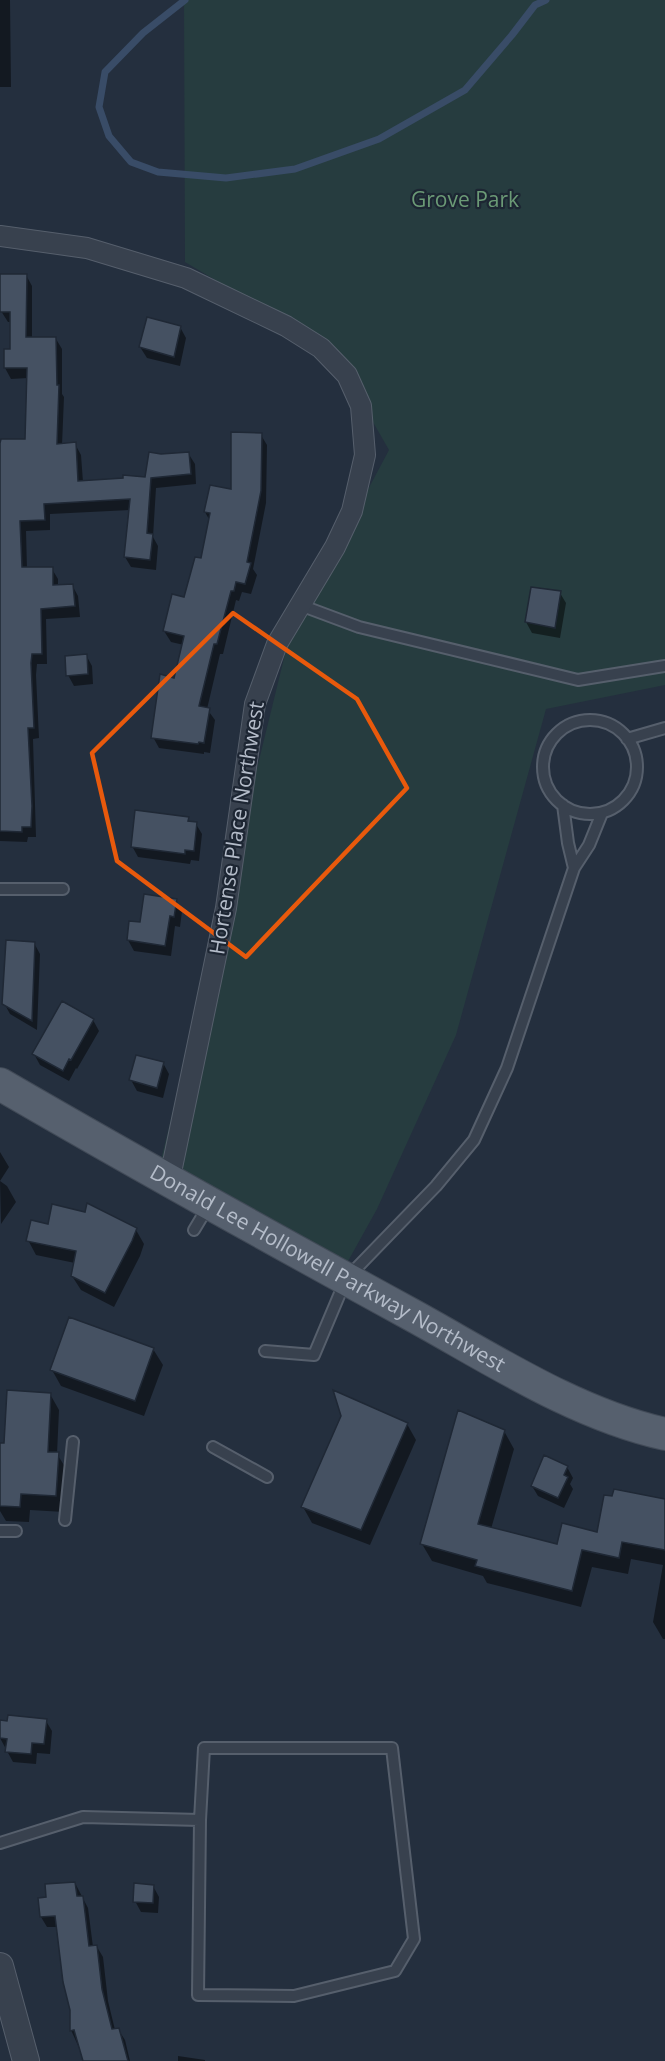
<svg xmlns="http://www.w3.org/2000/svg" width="665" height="2061" font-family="'Open Sans',sans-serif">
<rect width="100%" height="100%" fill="#242f3e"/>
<path fill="#263c3f" d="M184 0H665V685L546 709 456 1035 377 1209 347 1263 157 1176 289 638 389 450 331 349 185 262Z"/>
<path fill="#0007" d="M0 0H10L11 87H0Z
M0 275H26L32 286V339H56L62 349V394L64 397 62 445 75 444 81 455 83 482 146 478 161 455 188 453 195 464 196 484 156 488 153 537 158 546 156 570 131 567 125 557 130 510 50 514V530L26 531 27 569H52L58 579V586L72 585 78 596 80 617 46 619 47 664H37L36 675 39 738 33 739 36 837H28L27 842 0 841V445L26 440 28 378 11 379 5 368 11 350V322H8L1 311Z
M180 327 186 338 180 366 147 358 140 347Z
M261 435 267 445 266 503 253 569 257 575 251 594 242 592 239 601 236 600 223 654H220L207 709 215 720 210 753 204 752V754L159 748 153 737 175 679 184 645 171 642 164 631 185 599 202 560 210 521 205 512 232 491Z
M560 593 566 603 560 638 532 633 526 622Z
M86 655 92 666 93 684 74 686 68 675Z
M188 818 190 823 196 824 202 834 199 861 191 860 190 864 138 857 132 846Z
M176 901 182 911 180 927 175 926 171 956 134 951 128 940 131 923 141 924Z
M34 943 40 954 37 1030 10 1014 4 1003Z
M93 1020 99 1031 77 1069 76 1068 69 1081 40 1065 34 1054Z
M163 1063 169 1074 163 1098 137 1091 131 1080Z
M0 1152 9 1167 0 1181Z
M0 1181 7 1186 16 1202 1 1224Z
M49 1225 136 1230 144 1244 140 1256 114 1307 81 1290 72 1276 75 1263 36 1255 28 1240Z
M153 1349 163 1365 144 1416 61 1386 52 1370Z
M50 1394 59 1410 57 1454 67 1470 64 1512 30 1510 29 1522 6 1521 0 1511V1444H6Z
M407 1424 416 1440 370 1545 312 1523 303 1507Z
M504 1431 514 1449 491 1529 558 1546 598 1534 665 1501V1639H663L653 1622 663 1565 631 1559 628 1574 592 1567 581 1607 487 1583 483 1576 432 1561 422 1544Z
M567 1467 573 1478 570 1484 573 1489 564 1508 538 1496 532 1486Z
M46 1721 52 1731 50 1754 37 1753 36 1764 13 1762 0 1738 1 1722Z
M75 1883 88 1908 93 1947H97L103 1957 108 2001 115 2030 118 2029 125 2040 130 2061H85L71 2030V2009L58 1927H47L41 1917 48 1898Z
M153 1886 159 1897 158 1913 141 1912 135 1901Z
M178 2056 205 2060V2061H178Z"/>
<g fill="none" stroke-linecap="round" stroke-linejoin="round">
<path stroke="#394c67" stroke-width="7" d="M185 0 143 33 105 72 99 107 109 136 131 162 158 172 226 178 295 169 379 139 465 90 512 35 535 5 546 0"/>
</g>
<path fill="#455162" stroke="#1f2835" stroke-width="1.5" d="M0 274H27L26 337H56L57 385H59L57 444 76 442 78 481 123 478V475L145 477 149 452 161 454 189 452 191 474 151 478 147 533 153 534 150 560 124 557 130 499 44 504 45 520 20 521 22 567H53V585L73 584 75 606 41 609 42 654H32L31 663 34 728H28L32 806 31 827H22V832L0 831V443L1 439H25L27 368H4V349H10V312H0Z
M147 317 181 326 174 357 139 347Z
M231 432 262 433 261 491 247 562 251 563 245 584 236 582 234 591H231L217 644H214L199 706 210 708 204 743 199 742 198 744 151 738 160 674 174 678 184 636 163 631 172 594 184 597 195 557 201 558 210 513 204 512 210 485 231 489Z
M531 587 561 591 555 628 525 622Z
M87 654 88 674 66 676 65 656Z
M135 810 189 817 188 821 197 822 194 851 185 850V854L131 847Z
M144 894 177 899 174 917 170 916 165 946 127 940 129 921 140 922Z
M6 940 35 942 32 1021 2 1004Z
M62 1001 94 1019 71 1060 69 1059 63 1071 32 1054Z
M136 1055 164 1062 157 1088 129 1080Z
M87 1203 137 1228 132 1241 105 1293 71 1276 76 1251 26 1241 31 1220 48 1224 52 1204 85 1212Z
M69 1317 154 1348 135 1401 50 1370Z
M7 1390 51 1393 48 1452H59L56 1496 21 1494 20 1507 0 1506V1443H4Z
M333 1390 408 1423 361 1530 301 1507 341 1416Z
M458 1410 505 1430 478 1524 557 1544 562 1523 597 1532 604 1495 612 1496 614 1489 665 1499V1550L622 1542 619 1558 582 1550 572 1591 475 1566 477 1560 420 1544Z
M544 1455 568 1466 564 1475 568 1477 558 1498 531 1486Z
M8 1715 47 1719 44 1744 32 1743 31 1754 5 1752 7 1739 0 1738V1720L7 1721Z
M75 1882 77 1896H83L89 1946 97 1945 102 1989 112 2029 119 2028 128 2061H83L74 2030 70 2031V2010L63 1982 55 1916 40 1917 38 1898 46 1897 45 1884Z
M134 1883 154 1885 153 1903 133 1902Z"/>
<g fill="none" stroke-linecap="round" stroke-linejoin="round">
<g stroke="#565f6c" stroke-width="14">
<path id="service" d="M300 605 359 627 578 680 665 666
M543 767a47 47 0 1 1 94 0a47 47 0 1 1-94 0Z
M627 739 665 728
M563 805 568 843 574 868
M0 889H63
M194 1230 209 1205
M265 1351 314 1355 346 1279 436 1186 474 1140 507 1068 574 868 589 845 602 813
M213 1447 267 1477
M65 1520 73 1442
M0 1531H16
M204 1748H392L414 1939 395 1971 294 1996 198 1995 200 1820Z
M0 1843 83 1817 200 1820"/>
</g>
<g stroke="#565f6c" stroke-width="22">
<path id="minor" d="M0 236 87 248 186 278 286 326 321 348 347 375 361 406 365 455 352 511 335 547 277 644 255 704 226 908 169 1182"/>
</g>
<g stroke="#565f6c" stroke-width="28">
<path id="tertiary" d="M0 1966 26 2061"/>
</g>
<g stroke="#414a57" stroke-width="34">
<g id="primary">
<path id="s1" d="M0 1084C136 1163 273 1239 412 1315 492 1359 575 1414 665 1434"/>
</g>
</g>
<use href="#service" stroke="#38414e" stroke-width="10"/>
<use href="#minor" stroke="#38414e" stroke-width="20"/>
<use href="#tertiary" stroke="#38414e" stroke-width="26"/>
<use href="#primary" stroke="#56606e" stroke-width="32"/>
</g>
<path fill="none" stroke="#e8590c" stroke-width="4.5" stroke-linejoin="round" d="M233 613 357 699 407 788 246 957 117 861 92 753Z"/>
<g text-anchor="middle" stroke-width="4.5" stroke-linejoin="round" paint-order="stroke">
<g font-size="21" fill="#6b9a76" stroke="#1d2633">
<text x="465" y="207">Grove Park</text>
</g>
<g font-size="21" fill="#b4bcc9" stroke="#1d2633">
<text transform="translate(237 828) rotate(-81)" y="7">Hortense Place Northwest</text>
<text dy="7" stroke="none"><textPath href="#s1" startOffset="376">Donald Lee Hollowell Parkway Northwest</textPath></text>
</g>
</g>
</svg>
